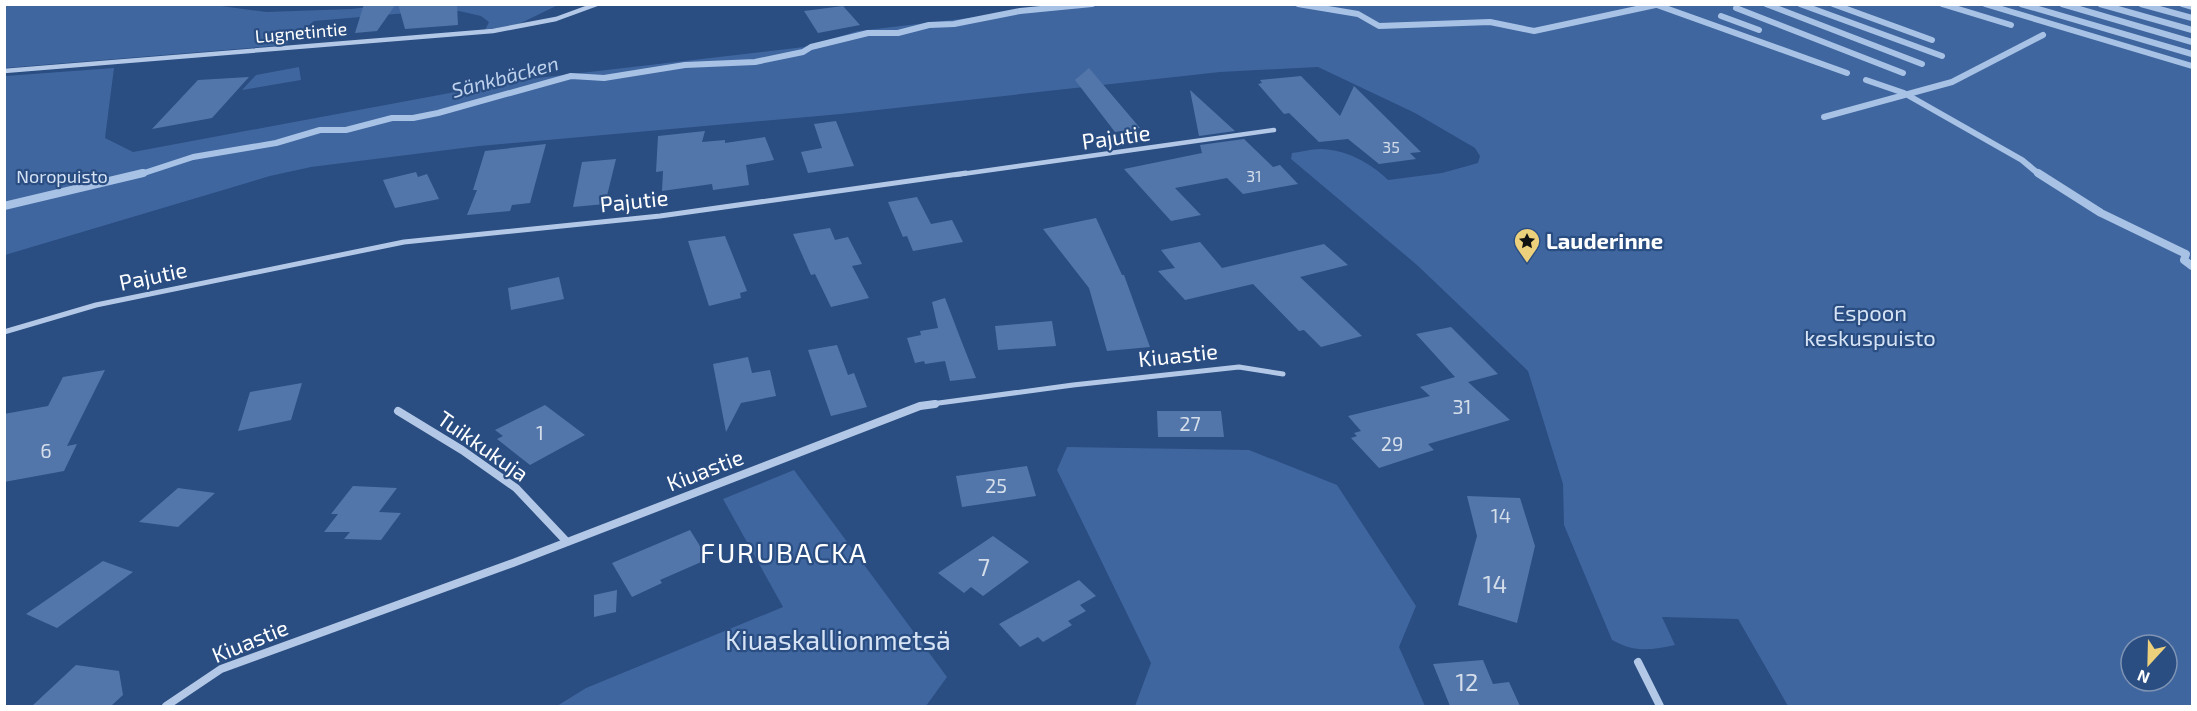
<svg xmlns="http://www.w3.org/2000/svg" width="2197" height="711" font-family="'Exo 2',sans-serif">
<rect width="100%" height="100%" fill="#2a4d82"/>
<path fill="#3f669f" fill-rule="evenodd" d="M207 4 266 12 351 9 396 4 558 5 517 25 485 30 489 22 481 16 459 11 419 12 314 21 285 45 5 68 4 5Z
M1079 5H2192V706H1788L1738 619 1662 617 1675 645C1651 650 1635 653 1612 640L1564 525 1563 484 1528 371 1417 265 1291 159 1292 153C1301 152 1311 149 1320 149 1345 149 1371 163 1388 180L1442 173 1478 163 1480 156 1475 148 1415 113 1318 67 1220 72 841 114 479 146 311 167 270 176 5 255V76L114 68 105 138 133 152 520 80 804 47 858 31ZM2131 645H2167V681H2131Z
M299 67 301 80 242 90 256 75Z
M1067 447 1249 450 1337 485 1416 606 1399 647 1425 706H1135L1151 663 1057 470Z
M794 470 947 677 926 706H557L586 688 783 607 723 499Z"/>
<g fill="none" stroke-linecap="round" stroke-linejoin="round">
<path stroke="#a8c2e6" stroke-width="6" d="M1298 4 1358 14 1379 26 1490 22 1534 31 1660 4
M1766 4 1922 64
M1800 4 1942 56
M1833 4 1932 40
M1942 4 2011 25
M1985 4 2192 66
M2021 4 2192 54
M2062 4 2192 42
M2100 4 2192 30
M2141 4 2192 18
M2182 4 2192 7
M1657 5 1847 73
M1736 8 1903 73
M1721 16 1759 30
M1866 80 1904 93 2022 160 2040 175
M1824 117 1952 82 2043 35
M138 175 193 157 276 143 320 130H346L392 118H413L438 113 571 76 604 78 685 65 755 62 803 52 811 47 868 33H898L929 25 954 24 1020 11 1092 4"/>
<path stroke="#a8c2e6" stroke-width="8" d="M2038 173 2101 213 2186 254 2184 260 2192 266
M4 206 143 173"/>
</g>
<path fill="#5376aa" d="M364 4H396L377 31 355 33Z
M398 4H457L458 25 405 29Z
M843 6 860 25 818 33 804 11Z
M1089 68 1140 128 1115 132 1075 80Z
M1301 76 1340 116 1354 86 1421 152 1410 153 1416 159 1379 164 1348 139 1319 142 1289 113 1284 114 1258 84 1262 83 1260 80Z
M249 77 212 118 152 129 198 80Z
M1190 90 1235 131 1199 136Z
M836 121 854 166 808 173 801 152 822 148 814 124Z
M705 131 702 142 725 140V143L765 137 774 160 746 165 749 185 713 190 712 184 662 191 663 171 656 172 658 136Z
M1244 139 1273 167 1280 165 1298 184 1243 194 1227 178 1175 188 1201 215 1171 221 1124 169 1202 153 1200 145Z
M546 144 530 203 512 205 510 211 467 215 477 190H473L485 151Z
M616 159 605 204 573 207 582 162Z
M416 172 418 177 427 174 439 199 395 208 383 180Z
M917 197 931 224 952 220 963 242 913 251 907 236 903 237 888 202Z
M1096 218 1122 275H1124L1150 347 1107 351 1089 288 1043 229Z
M830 228 835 240 848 237 862 264 852 266 869 298 831 307 815 274 811 275 793 234Z
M725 236 747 291 740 293 741 298 709 306 688 241Z
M1200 242 1222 268 1324 244 1348 265 1300 277 1362 336 1321 347 1304 330 1299 331 1253 284 1185 300 1158 271 1175 268 1161 250Z
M559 277 564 299 511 310 508 288Z
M945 298 961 340 976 378 950 381 945 361 925 364 924 361 915 363 907 338 921 335 920 331 938 328 932 302Z
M1052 321 1056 346 998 350 995 326Z
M1451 327 1498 374 1468 382 1510 420 1428 444 1434 450 1379 468 1351 438 1357 436 1354 433 1361 431 1348 416 1430 396 1420 387 1455 377 1416 334Z
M837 345 848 375 854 373 867 407 831 416 808 350Z
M748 357 752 373 770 370 776 396 741 403 726 432 713 364Z
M105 370 67 446 77 444 64 471 4 482V414L48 406 63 377Z
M302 383 291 420 238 431 250 392Z
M545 405 585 435 530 465 497 439 503 436 495 430Z
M1157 411H1221L1224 437H1158Z
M1027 466 1036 496 962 507 956 476Z
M353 486 397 488 379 512 401 513 381 540 344 539 350 532H324L338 514H331Z
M178 488 215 493 178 527 139 522Z
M1467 496 1520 498 1535 546 1517 623 1458 605 1477 536Z
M690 530 708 559 660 580 662 583 632 597 612 563Z
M993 536 1029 562 983 596 971 587 964 593 938 573Z
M103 561 133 572 57 628 26 614Z
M1079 580 1096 596 1080 605 1086 611 1068 621 1072 625 1043 642 1038 637 1020 647 999 624Z
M617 590 616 612 594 617V595Z
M1483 660 1493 684 1509 682 1520 706H1450L1433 664Z
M76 665 119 671 123 695 111 706H32Z"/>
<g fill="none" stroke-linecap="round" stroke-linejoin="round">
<path stroke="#b3c8e6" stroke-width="4.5" d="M4 71 493 31 556 19 597 4
M955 175 1274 130"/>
<path stroke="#b3c8e6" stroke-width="5" d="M4 332 96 305 404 242 660 216 966 173
M924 405 1073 385 1239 367 1283 374"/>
<path stroke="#b3c8e6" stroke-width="8" d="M398 411 462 450 516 488 567 542
M1638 662 1660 706
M166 706 221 669 513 563 920 406 935 404"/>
</g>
<defs>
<g id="sight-pin" transform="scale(1.35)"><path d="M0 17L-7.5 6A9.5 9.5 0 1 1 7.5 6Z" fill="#ecd07b" stroke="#2a4d82"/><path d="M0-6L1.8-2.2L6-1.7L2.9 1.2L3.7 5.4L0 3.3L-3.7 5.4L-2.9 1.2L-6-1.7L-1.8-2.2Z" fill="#111"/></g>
</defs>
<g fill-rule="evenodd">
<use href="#sight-pin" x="1527" y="241"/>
</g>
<g text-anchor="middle" stroke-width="4.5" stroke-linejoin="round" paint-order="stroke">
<g font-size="16" fill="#d4ddea">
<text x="1391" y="153">35</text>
<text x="1254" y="182">31</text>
</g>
<g font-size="18" fill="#fff" stroke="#2a4d82">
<text transform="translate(301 33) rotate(-5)" y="6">Lugnetintie</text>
</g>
<g font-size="18" fill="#d6e3f5" stroke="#2a4d82">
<text x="62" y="183">Noropuisto</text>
</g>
<g font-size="20" font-style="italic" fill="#bed2ed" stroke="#2a4d82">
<text transform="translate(505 77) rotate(-15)" y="7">Sänkbäcken</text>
</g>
<g font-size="20" fill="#d4ddea">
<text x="1462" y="414">31</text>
<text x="1190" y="431">27</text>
<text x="540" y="440">1</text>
<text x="1392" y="451">29</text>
<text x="46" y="458">6</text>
<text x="996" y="493">25</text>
<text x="1501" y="523">14</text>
</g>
<g font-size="22" fill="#fff" stroke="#2a4d82">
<text transform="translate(1116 137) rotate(-8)" y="8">Pajutie</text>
<text transform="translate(634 201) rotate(-6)" y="8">Pajutie</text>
<text transform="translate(153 276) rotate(-12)" y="8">Pajutie</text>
<text transform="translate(1178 355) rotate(-6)" y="8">Kiuastie</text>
<text transform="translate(483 446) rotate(35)" y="8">Tuikkukuja</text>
<text transform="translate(705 470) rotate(-21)" y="8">Kiuastie</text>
<text transform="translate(250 641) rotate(-22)" y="8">Kiuastie</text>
</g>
<g font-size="22" font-weight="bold" fill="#fff" stroke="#2a4d82" text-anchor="start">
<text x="1546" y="249">Lauderinne</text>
</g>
<g font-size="22" fill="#d6e3f5" stroke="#2a4d82">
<text x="1870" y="321">Espoon<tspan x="1870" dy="25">keskuspuisto</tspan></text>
</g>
<g font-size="24" fill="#d4ddea">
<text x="984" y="576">7</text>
<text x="1495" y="593">14</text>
<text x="1467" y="691">12</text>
</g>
<g font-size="27" fill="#d6e3f5" stroke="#2a4d82">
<text x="838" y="650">Kiuaskallionmetsä</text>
</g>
<g font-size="28" letter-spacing="1.5" fill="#fff" stroke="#2a4d82">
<text x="784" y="563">FURUBACKA</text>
</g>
</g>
<rect width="2197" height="711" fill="none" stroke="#ffffff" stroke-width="12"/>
<g transform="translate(2149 663) rotate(202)"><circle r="28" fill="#2a4d82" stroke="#7f94b4" stroke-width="1.5"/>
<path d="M0-4.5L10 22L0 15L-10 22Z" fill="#ecd07b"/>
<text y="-9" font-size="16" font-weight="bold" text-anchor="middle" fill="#ffffff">N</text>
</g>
</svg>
